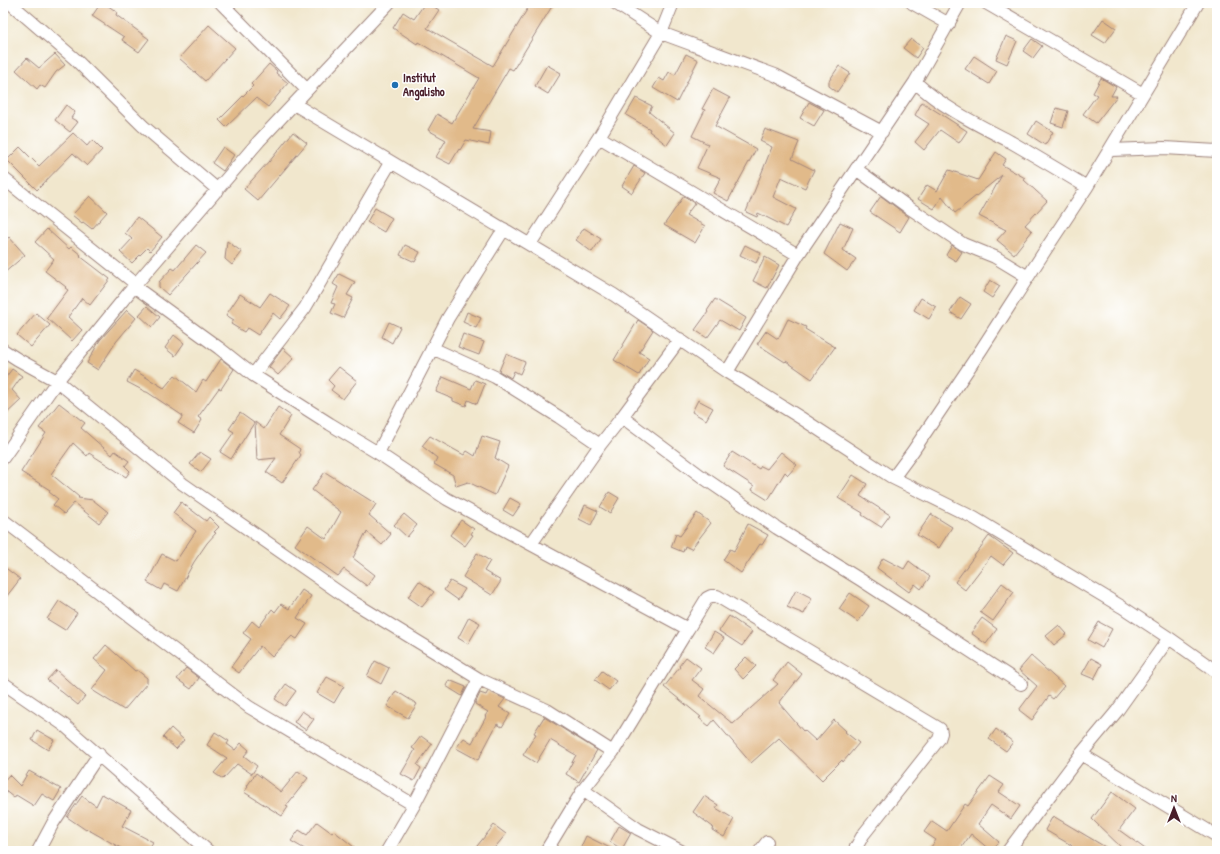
<svg xmlns="http://www.w3.org/2000/svg" width="1220" height="854" font-family="'Patrick Hand',sans-serif">
<rect width="100%" height="100%" fill="#fff"/>
<filter id="ink" filterUnits="userSpaceOnUse"><feTurbulence type="fractalNoise" baseFrequency=".025" numOctaves="2"/><feDisplacementMap in="SourceGraphic" scale="8" xChannelSelector="R" yChannelSelector="G"/><feConvolveMatrix kernelMatrix="1 2 1 2 8 2 1 2 1" color-interpolation-filters="sRGB"/></filter>
<filter id="wash" filterUnits="userSpaceOnUse"><feTurbulence type="fractalNoise" baseFrequency=".012" numOctaves="4" result="noise"/><feDisplacementMap in="SourceGraphic" scale="16" xChannelSelector="R" yChannelSelector="G"/><feGaussianBlur stdDeviation="0.9" result="paint"/><feColorMatrix in="noise" values="0 0 0 0 0 0 0 0 0 0 0 0 0 0 0 0 0 1.4 0 .05"/><feComposite in="paint" operator="in"/></filter>
<g filter="url(#wash)">
<rect width="100%" height="100%" fill="#f1e7cd"/>
<g id="blocks">
<path fill="#e1ba8a" d="M101 3H104L117 12 116 15 149 39 139 52 122 40 124 37 92 16Z
M425 3H428L439 10 427 28 493 66 531 3H554L513 70 509 68 473 129 491 132 489 145 466 140 460 150 459 149 450 164 436 157 446 140 428 130 437 114 452 123 479 78 418 42 417 44 393 28 403 12 414 19Z
M1103 19 1116 28 1105 43 1092 35Z
M209 25 235 48 205 81 179 58Z
M1006 36 1017 41 1007 64 996 59Z
M911 39 923 48 916 58 903 48Z
M1032 39 1042 46 1033 58 1023 51Z
M55 54 65 65 56 72 45 88 40 85 37 89 16 70 27 58 39 68Z
M686 54 698 60 677 102 653 88 659 78 664 81 669 72 675 75Z
M974 56 997 71 989 84 965 69Z
M269 64 277 71 276 73 288 83 268 107 256 98 226 127 219 120 253 86 251 84Z
M547 65 561 73 548 94 535 86Z
M839 66 850 73 837 92 829 86V81Z
M1101 78 1116 87 1111 96H1117L1096 123 1083 114 1097 95 1093 93Z
M713 89 730 98 715 126 756 149 728 201 713 193 721 178 697 168 708 144 692 136 705 110 702 109Z
M636 98 652 106 649 112 675 133 667 145 649 131 650 129 626 115Z
M809 102 824 110 814 126 800 118Z
M922 102 967 131 959 143 940 130 924 150 915 142 929 124 915 115Z
M66 105 75 112 71 118 78 122 70 132 55 120Z
M1056 108 1068 111 1063 127 1051 123Z
M1036 121 1053 132 1045 145 1028 134Z
M765 129 799 142 792 159 814 170 805 188 781 177 773 197 796 209 786 227 758 213 757 217 746 212 772 147 760 141Z
M293 132 307 143 258 201 244 189 269 161V162Z
M73 133 87 146 92 140 102 150 87 166 73 153 37 190 7 160 20 147 39 166Z
M223 147 234 155 223 171 212 163Z
M996 152 1006 159 1002 165 1025 178 1024 180 1047 201 1025 225 1032 231 1014 254 997 240 1006 230 979 216 1002 175 955 213 942 197 934 209 918 199 927 185 937 191 949 170 978 180Z
M634 166 645 173 632 193 622 186Z
M90 196 107 212 92 229 83 222 82 223 72 215Z
M684 196 695 203 686 215 705 226 695 243 664 225Z
M881 196 909 217 900 232 870 212Z
M375 208 392 218 384 232 367 222Z
M137 217 162 237 150 251 147 248 132 263 120 252 132 239 125 233Z
M840 222 853 228 843 250 856 259 847 271 824 254Z
M584 228 601 239 592 252 576 240Z
M47 229 69 249 71 247 81 255 80 256 110 279 90 305 82 298 68 317 82 330 72 341 47 318 68 290 65 288 66 287 45 271 54 259 35 242Z
M9 237 25 255 3 274V243Z
M227 241 242 252 232 265 225 259Z
M196 245 206 253 168 295 159 287V282L172 268 175 270Z
M405 245 420 252 415 262 400 255Z
M745 245 761 253 756 263 740 255Z
M952 245 962 252 956 261 946 255Z
M765 257 779 265 767 288 753 281Z
M339 274 355 282 347 295 353 298 343 318 331 313 335 304 331 303 338 287 333 284Z
M990 280 1000 286 992 298 983 292Z
M270 293 290 306 280 319 273 313 258 335 247 328 244 332 231 324 234 320 226 315 240 294 260 307Z
M960 297 971 304 961 319 950 312Z
M921 298 936 307 929 319 914 310Z
M715 299 746 318 739 331 720 320 707 338 695 330 708 312 707 311Z
M147 306 160 317 152 327 139 315Z
M127 310 136 318 116 342 98 370 87 363 100 340Z
M467 312 481 318 476 328 463 322Z
M36 313 50 325 31 347 17 335Z
M788 319 806 327 805 329 835 347 812 379 786 361 785 362 757 344 766 331 778 339Z
M638 320 653 330 639 352 649 358 639 375 614 360Z
M389 322 400 327 392 343 382 337Z
M463 334 484 342 479 355 458 347Z
M174 335 184 343 175 356 165 348Z
M283 348 294 358 278 375 269 367Z
M506 354 525 362 520 374 514 371 511 378 499 371Z
M221 359 234 369 221 389 219 388 198 417 202 420 194 433 178 423 183 416 147 392H146L127 382 134 370 164 388 175 375 196 392 203 380 206 382Z
M339 367 357 381 343 399 331 390 334 386 328 380Z
M12 369 22 376 12 390 21 400 3 417V381Z
M443 377 471 389 475 380 485 384 477 404 468 400 466 406 453 401V399L436 392Z
M698 400 713 408 706 420 692 412Z
M59 403 85 423 81 428 112 455 115 451 129 461 125 466 130 471 126 477 89 453 87 456 73 443 51 474 79 497 78 498 93 500 108 512 99 523 74 503 64 514 53 505 58 499 49 492 50 490 21 472 46 433 39 428Z
M278 407 291 416 279 435 300 449 299 452 301 455 282 483 266 472 276 458 257 460 255 422 264 429Z
M240 413 254 423 231 459 220 452 234 432 229 429Z
M430 436 464 455 467 451 475 456 482 436 500 442 495 458 508 466 495 495 468 482 456 486 453 475 434 464 437 458 422 446Z
M200 452 211 459 201 472 190 464Z
M732 452 759 469 761 466 767 469 781 452 797 465 788 475 785 472 768 500 752 490 754 486 723 466Z
M325 472 376 504 369 515 391 534 382 545 367 532 366 535 365 534 353 558 375 575 367 586 344 569 338 576 295 545 308 526 326 539 341 512 312 490Z
M853 475 867 484 860 496 890 515 881 527 862 515 863 513 838 498Z
M609 492 619 498 610 513 600 507Z
M510 498 521 504 513 516 503 510Z
M181 502 206 521 209 517 219 527 214 532 216 533 207 543 194 562 178 591 164 584 161 590 147 582 162 554 176 561 196 531 173 513Z
M585 505 598 511 591 525 579 519Z
M697 513 711 523 691 549 685 546 683 552 671 547 676 534 680 536Z
M404 514 417 525 407 537 394 525Z
M931 514 952 527 939 548 917 535Z
M461 520 474 529 471 534 473 535 465 546 450 535Z
M748 524 768 535 762 545 760 544 741 573 723 560 730 549 734 551Z
M989 536 1013 553 1003 565 991 556 965 590 955 582Z
M477 553 490 561 484 571 501 581 492 595 463 577Z
M883 558 904 569 909 561 930 577 921 589 915 584 909 592 877 568Z
M3 566 20 579 3 601Z
M419 581 434 592 422 607 408 597Z
M450 581 465 589 458 600 444 590Z
M1002 583 1014 592 993 621 980 612Z
M302 590 311 596 297 618 307 624 297 639 292 636 272 657 260 646 239 673 231 667 251 639 243 633 252 621 259 627 272 609 275 612 281 604 289 609Z
M796 590 812 598 804 614 787 607Z
M850 593 869 606 858 622 839 609Z
M59 601 77 613 65 630 47 619Z
M729 616 752 632 742 646 719 631Z
M469 617 480 623 468 644 458 638Z
M982 618 997 629 986 644 971 633Z
M1099 622 1112 629 1102 648 1088 640Z
M1059 625 1067 634 1054 645 1046 636Z
M714 632 724 638 714 653 705 647Z
M106 645 135 671 137 670 147 678V683L124 710 92 690 107 670 94 659Z
M1031 656 1064 686 1053 699 1049 696 1032 720 1019 710 1037 686 1019 670Z
M686 657 701 668 692 680 704 689 699 696 733 724 778 684 773 680 787 662 802 674 779 703 803 731 804 730 816 741 834 720 846 731 845 732 859 743 843 762 842 760 822 780 779 738 751 763 714 720 709 726 699 718 701 717 664 687 680 667 679 666Z
M746 657 756 666 743 679 734 669Z
M1091 658 1102 664 1094 679 1082 674Z
M375 661 389 668 381 684 367 676Z
M186 668 199 678 191 689 177 679Z
M56 670 85 696 78 705 47 680Z
M602 671 616 681 609 690 595 680Z
M327 677 344 686 334 703 317 693Z
M449 680 466 687 462 696 446 686Z
M286 684 296 691 285 706 275 699Z
M396 691 417 704 408 718 387 706Z
M488 691 505 699 499 707 510 714 502 727 497 724 478 760 456 748 464 738 472 743 486 717 485 716 488 712 475 704 480 693 486 695Z
M302 711 314 719 306 730 294 722Z
M544 717 597 750 579 782 566 774 576 755 550 740 536 763 523 755 536 734 534 733Z
M171 728 184 740 176 749 163 737Z
M996 729 1013 742 1006 751 989 739Z
M37 730 54 740 48 750 32 740Z
M215 732 229 741 227 744 235 750 241 743 249 750 244 756 257 766 252 774 237 764 223 779 214 773 227 758 207 745Z
M421 736 432 744 417 765 421 768 414 781 401 774 415 750 412 748Z
M29 771 61 789 54 801 42 794 34 806 16 795 14 798 3 789V782L9 775 20 786Z
M298 771 308 778 286 806 288 807 282 816 244 792 248 787 247 786 256 773 281 792Z
M990 776 1004 785 999 792 1020 806 1011 819 991 805 978 824 999 842 991 851 971 834 959 851H938L931 847 936 840 924 832 932 821 947 831 965 804 968 806Z
M1112 792 1135 809 1119 830 1148 851H1125L1092 819Z
M102 794 131 810 122 826 153 842 148 851H126L87 829 86 830 67 817 82 796 96 806Z
M704 796 718 805 716 808 734 819 724 837 712 830 713 827 693 812Z
M1053 816 1112 851H1070L1072 847 1071 845 1045 830Z
M317 822 332 833 334 831 359 851H308L291 841 299 830 307 835Z
M494 825 506 834 492 851H473Z
M619 826 631 833 622 849 610 842Z
M586 836 616 851H579Z"/>
</g>
</g>
<g filter="url(#ink)">
<use href="#blocks" fill-opacity="0" stroke="#9e837c" stroke-width="1"/>
<g fill="none" stroke-linecap="round" stroke-linejoin="round">
<g stroke="#9e837c" stroke-width="14">
<path id="minor" d="M10 3 75 59 143 126 218 190
M221 3 307 90
M615 3 661 33 775 75 882 132
M912 3 949 24
M986 3 1143 94
M915 82C943 108 977 124 1011 142 1037 157 1062 172 1087 187
M294 104 614 295 727 372 801 418 893 478 974 518 1122 607 1169 638 1217 672
M599 137 798 255
M1111 150 1164 148 1217 151
M856 169 908 207 963 244 995 257 1028 277
M3 178 136 284
M530 244 599 137 661 33 673 3
M135 287 219 348 253 375 330 424 378 453 447 499 688 629 613 752 583 790 546 851
M432 348 495 377 559 417 600 445
M3 350 17 359 57 381 183 484 353 602 479 679 547 710 613 752
M727 372 798 255 915 82 960 3
M253 375 305 308 390 163
M622 417 701 476 777 528 861 580 1021 684
M378 453 448 318 504 229
M3 458 57 381 136 284 259 141 389 3
M893 478 913 451 981 350 1046 249 1087 187 1198 3
M3 520 249 707 414 805
M531 544 600 445 622 417 680 339
M688 629 707 598 711 596H717L940 729 941 733 939 739 863 835 854 851
M3 683 64 725 208 851
M1081 754 1217 836
M583 790 638 829 681 851
M38 851 53 823 99 754
M387 851 414 805 479 679
M760 851 767 842
M1008 851 1081 754 1117 711 1169 638"/>
</g>
<use href="#minor" stroke="#fff" stroke-width="12"/>
</g>
</g>
<circle fill="#1f6fb2" stroke="#fff" stroke-width="1.5" cx="395" cy="85" r="4"/>
<g text-anchor="middle" stroke-width="3" stroke-linejoin="round" paint-order="stroke">
<g font-size="12" font-weight="bold" fill="#4a1f2b" stroke="#fff" text-anchor="start">
<text x="403" y="82">Institut<tspan x="403" dy="14">Angalisho</tspan></text>
</g>
</g>
<rect width="1220" height="854" fill="none" stroke="#fff" stroke-width="16"/>
<g transform="translate(1174 808)" stroke="#ffffff" stroke-width="3" paint-order="stroke">
<path d="M0-3L7 15L0 10L-7 15Z" fill="#4a1f2b"/>
<text y="-6" font-size="11" font-weight="bold" text-anchor="middle" fill="#4a1f2b">N</text>
</g>
</svg>
